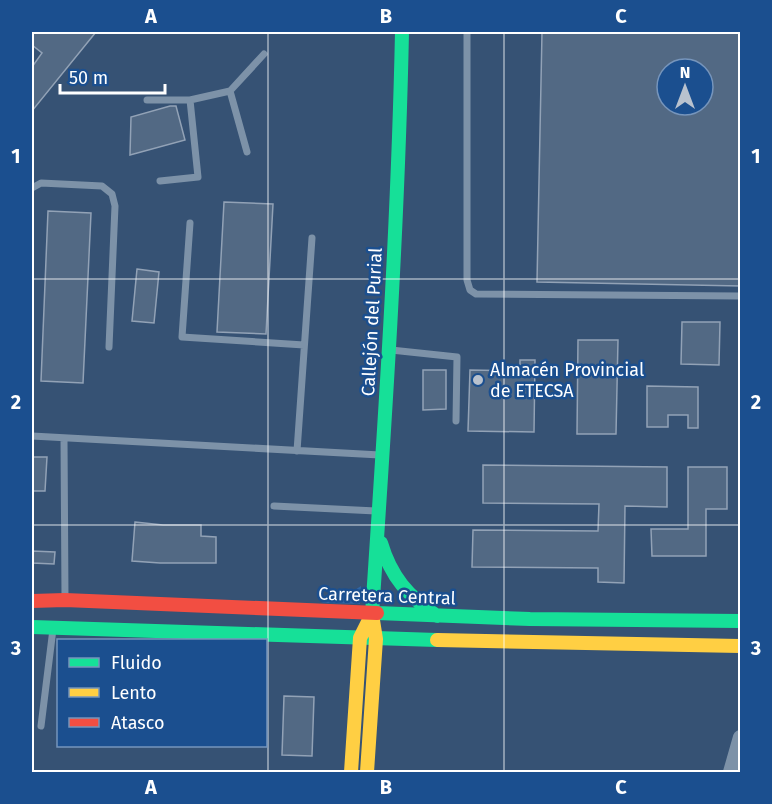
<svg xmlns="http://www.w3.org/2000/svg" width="772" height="804" font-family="'Fira Sans',sans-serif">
<rect width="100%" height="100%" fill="#365274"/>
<path fill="#2f66a5" d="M361 586 360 604 321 603 350 593Z"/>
<path fill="#526984" stroke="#92a2b6" stroke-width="1.5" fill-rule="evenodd" d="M32 32H96L32 111V67L42 53 32 45Z
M542 32H741V286L537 282ZM667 69H703V105H667Z
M170 106H176L185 140 130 155 131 117Z
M224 202 273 204 266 334 217 332Z
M48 211 91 213 83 383 41 381Z
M137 269 159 272 154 323 132 321Z
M682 322H720L719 365 681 364Z
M578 340H618L616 434H577Z
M520 360H535L534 432 468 431 470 370 520 371Z
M423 370H446V409L423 410Z
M647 386 698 387V428H688V415H668V427H647Z
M32 457H47L45 491H32Z
M483 465 667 467V507L625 506 624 583 598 582V568L472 567 473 530 598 531 599 504 483 503Z
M688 467H727V509H706V556H652L651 529H688Z
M135 522 163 525H201V536L216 537V563H160L132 561Z
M32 551 55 552 54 564 32 563Z
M284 696 314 697 312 756 282 755Z"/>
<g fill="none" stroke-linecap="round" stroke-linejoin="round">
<path stroke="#7d92a8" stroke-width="7" d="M467 32V280L470 290 476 294 740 296
M230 91 247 152
M147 100H190L230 91 264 54
M160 181 198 177 190 100
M32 188 41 183 102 186 112 194 115 206 109 347
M190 223 182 337 304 345
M391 350 457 357 456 421
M32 436 380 455
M64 438 65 597
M297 451 312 238
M274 506 376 511
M41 726 53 629"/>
<path stroke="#7d92a8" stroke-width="14" d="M730 772 740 737"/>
<path stroke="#16e098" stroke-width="14" d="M381 543C391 577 408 596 437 616
M377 613 530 619 740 621
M372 614C385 420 398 226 402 32
M32 627 437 640"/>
<path stroke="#ffcf43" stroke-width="14" d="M437 640 740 646
M351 772 360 638 372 614 376 639 367 772"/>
<path stroke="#f24e42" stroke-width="14" d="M32 601 65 600 377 613"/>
</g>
<path fill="none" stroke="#fff" stroke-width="1.5" stroke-opacity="0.55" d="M268 32V772M504 32V772M32 279H740M32 525H740"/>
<circle fill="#b9c2ce" stroke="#1b4f8f" stroke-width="2" cx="478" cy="380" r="6"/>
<g text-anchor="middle" stroke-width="5" stroke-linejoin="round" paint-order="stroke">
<g font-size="18" fill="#fff" stroke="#1b4f8f">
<text transform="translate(372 322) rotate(-87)" y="6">Callejón del Purial</text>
<text transform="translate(387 596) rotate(2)" y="6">Carretera Central</text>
</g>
<g font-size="18" fill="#fff" stroke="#1b4f8f" text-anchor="start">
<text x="490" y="376">Almacén Provincial<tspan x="490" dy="21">de ETECSA</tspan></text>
</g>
</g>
<rect width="772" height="804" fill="none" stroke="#1b4f8f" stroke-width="66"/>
<rect x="57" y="639" width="210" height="108" fill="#1b4f8f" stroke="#7695bc" stroke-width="1.5"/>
<rect x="69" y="658" width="30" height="9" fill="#16e098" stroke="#7695bc" stroke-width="1.5"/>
<text x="111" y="669" font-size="18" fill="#ffffff">Fluido</text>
<rect x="69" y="688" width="30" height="9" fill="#ffcf43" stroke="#7695bc" stroke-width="1.5"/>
<text x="111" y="699" font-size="18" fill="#ffffff">Lento</text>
<rect x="69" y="718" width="30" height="9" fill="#f24e42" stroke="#7695bc" stroke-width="1.5"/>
<text x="111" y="729" font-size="18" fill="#ffffff">Atasco</text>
<g transform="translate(685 87)"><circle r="28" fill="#1b4f8f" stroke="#7695bc" stroke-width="1.5"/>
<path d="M0-4.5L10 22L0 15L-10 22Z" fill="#b9c2ce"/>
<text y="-9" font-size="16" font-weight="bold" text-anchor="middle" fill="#ffffff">N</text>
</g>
<path d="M60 84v9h105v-9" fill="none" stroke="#ffffff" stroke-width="3"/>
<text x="69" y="84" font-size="18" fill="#ffffff" stroke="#1b4f8f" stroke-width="4.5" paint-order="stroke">50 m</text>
<rect x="33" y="33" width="706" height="738" fill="none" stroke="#fff" stroke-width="2"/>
<g font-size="20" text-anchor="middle" font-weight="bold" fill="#fff">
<text x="151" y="23">A</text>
<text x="386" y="23">B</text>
<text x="621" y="23">C</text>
<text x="16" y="163">1</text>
<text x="756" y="163">1</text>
<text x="16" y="409">2</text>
<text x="756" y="409">2</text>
<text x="16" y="655">3</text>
<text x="756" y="655">3</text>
<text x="151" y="794">A</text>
<text x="386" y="794">B</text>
<text x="621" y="794">C</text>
</g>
</svg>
